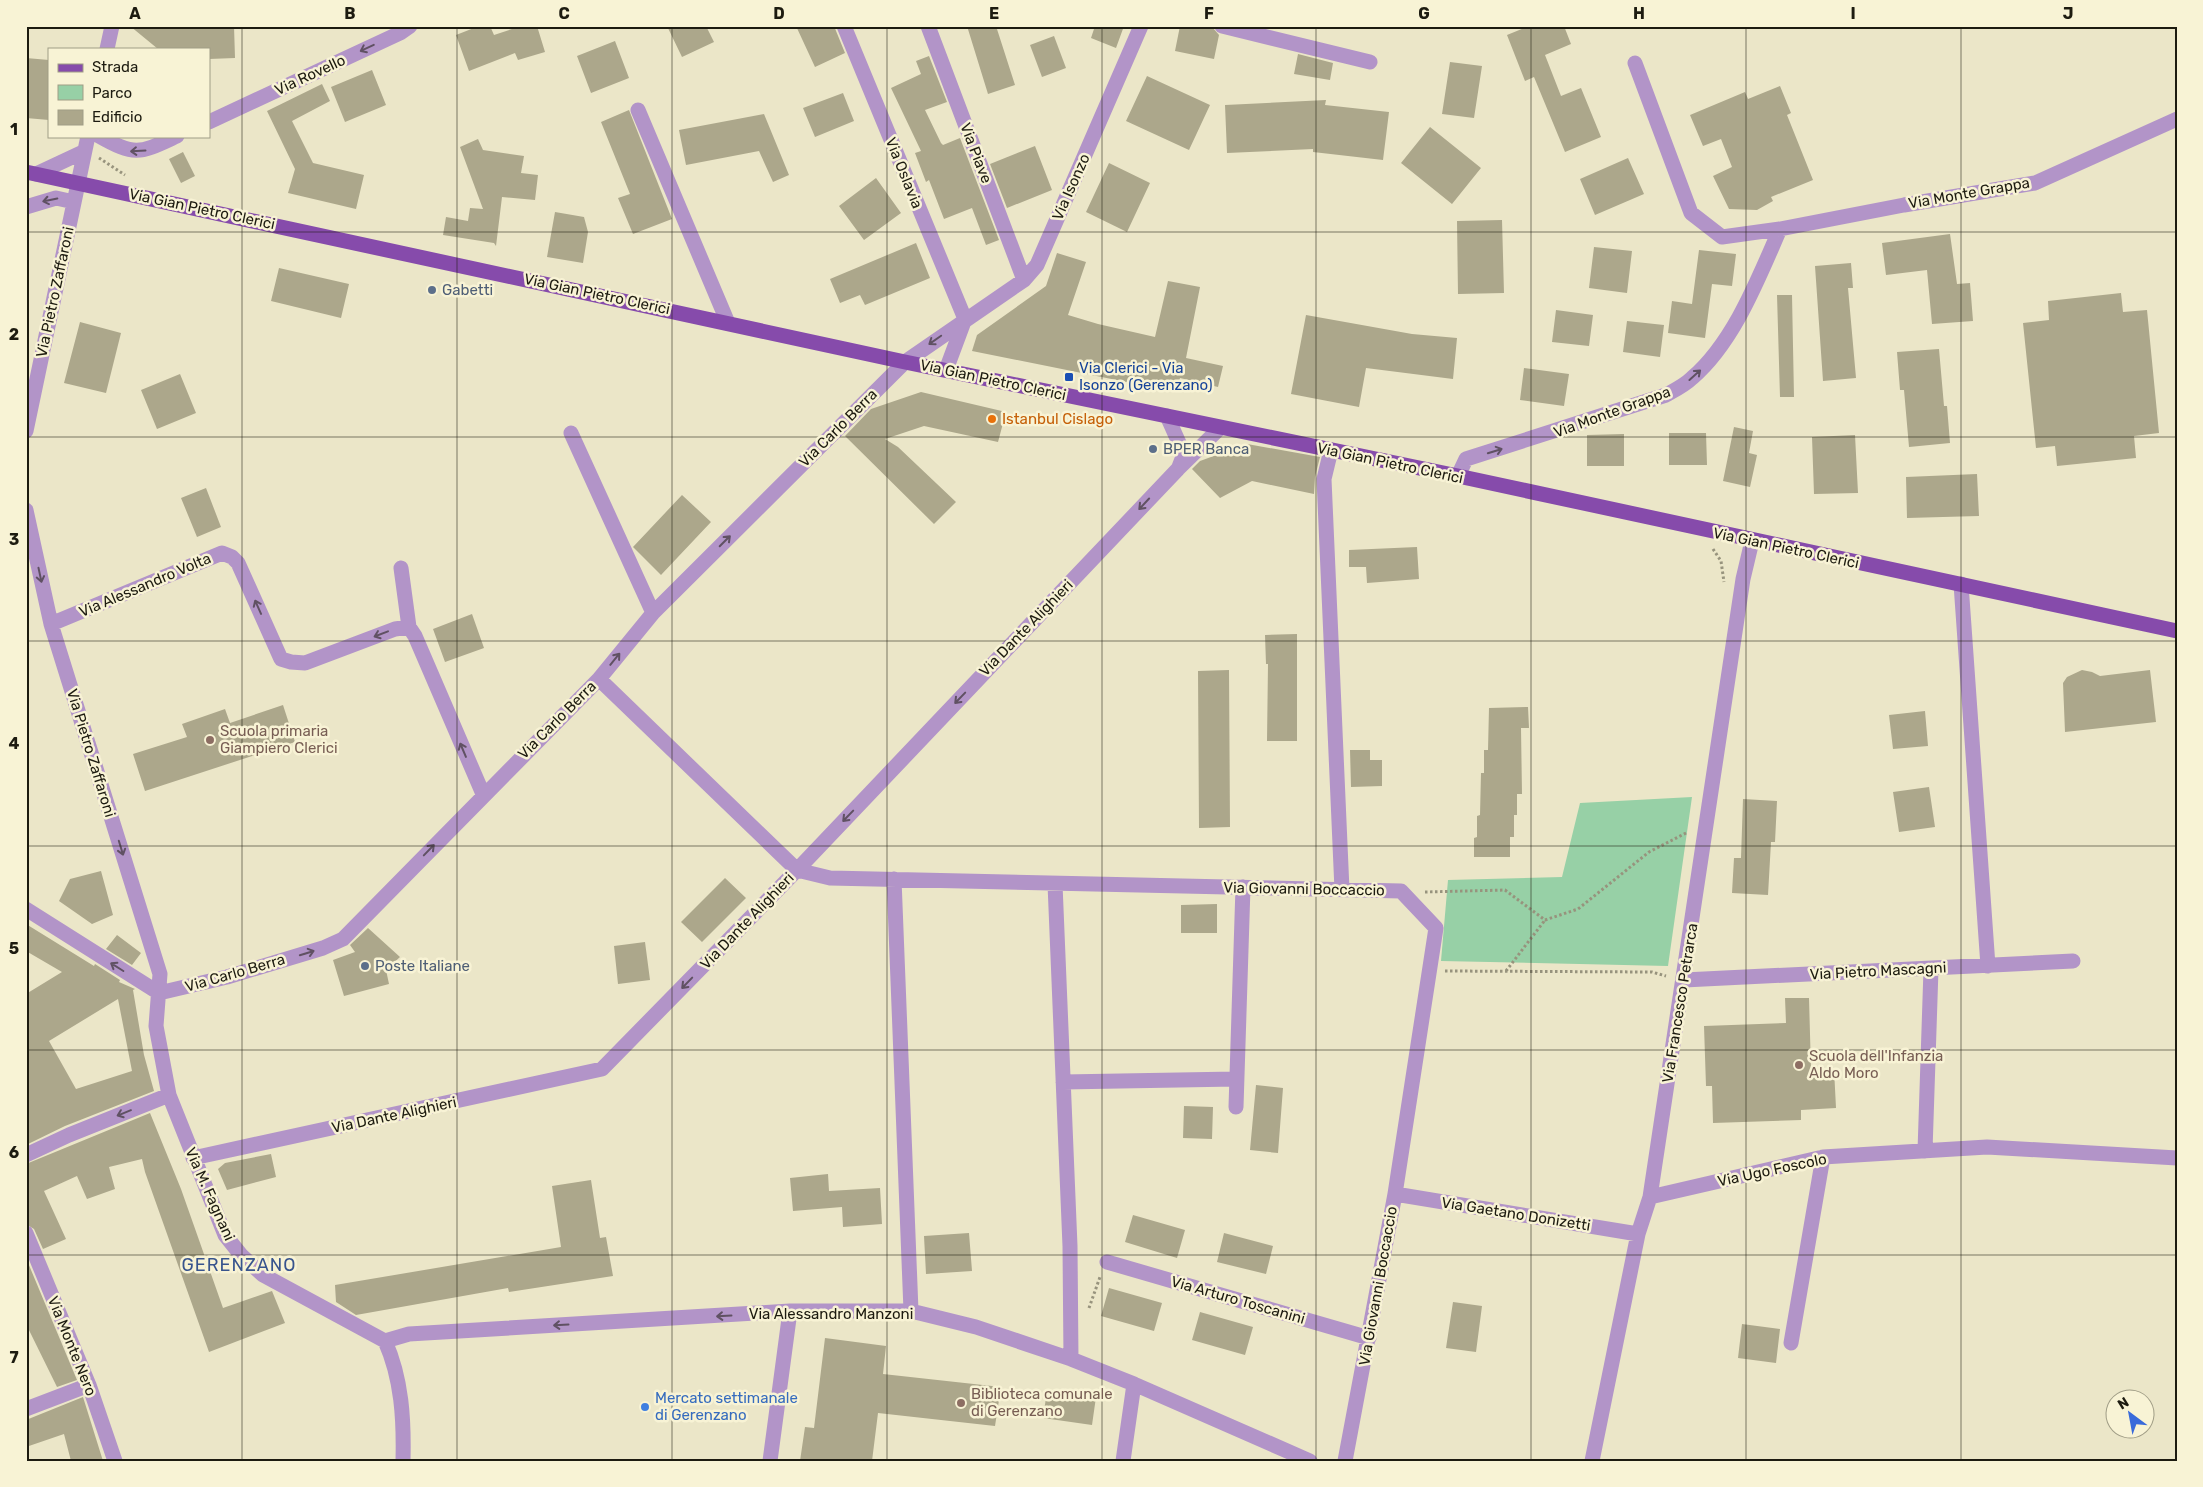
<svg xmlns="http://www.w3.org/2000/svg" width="2203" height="1487" font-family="Rubik,sans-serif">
<rect width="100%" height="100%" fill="#ebe6c8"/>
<path fill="#97d0a6" d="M1692 797 1668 966 1441 961 1448 880 1562 877 1580 803Z"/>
<path fill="#aca78b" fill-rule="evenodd" d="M130 26H234L235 58 209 59V49H158Z
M479 26H490L494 35 521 26H537L545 52 518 60 515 53 469 71 456 35Z
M667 26H706L714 42 682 57Z
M796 26H834L845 53 815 67Z
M967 26H996L1015 85 988 94Z
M1095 26H1124L1116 48 1091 38Z
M1180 26 1213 28 1219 35 1214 59 1175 51Z
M1529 26H1564L1571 44 1545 55 1561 96 1581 88 1601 137 1565 152 1534 77 1525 81 1507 35Z
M1054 36 1066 68 1042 77 1030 45Z
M615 41 629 78 591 93 577 56Z
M1298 54 1333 63 1330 80 1294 74Z
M929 56 947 102 925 110 941 143 943 145 960 138 999 240 986 245 972 208 944 219 929 180 926 182 915 153 921 151 891 88 921 74 916 61Z
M26 58 49 60V120L26 118Z
M1450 62 1482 66 1474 118 1442 114Z
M372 70 386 105 345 122 331 87Z
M1147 76 1210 105 1189 150 1126 121Z
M322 84 330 101 292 121 313 163 364 175 356 209 288 193 295 169 267 111Z
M1780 86 1791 113 1787 115 1813 180 1771 197 1773 201 1757 210 1729 209 1713 176 1732 167 1721 139 1703 146 1690 115 1745 92 1748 99Z
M843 93 854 121 815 137 803 108Z
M1326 100 1325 105 1389 112 1383 160 1313 152V149L1227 153 1225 105Z
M629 110 672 219 633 234 618 198 630 194 601 122Z
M764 114 789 175 773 182 759 151 686 165 679 130Z
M1430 127 1481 168 1452 204 1401 163Z
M478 139 483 150 524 156 521 173 538 175 535 200 502 197 496 246 494 243 443 235 446 217 468 221 470 208 483 209 460 147Z
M1035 146 1052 190 1007 208 990 164Z
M183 152 195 176 181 183 169 159Z
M1628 158 1644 194 1595 215 1580 179Z
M1109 163 1150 183 1127 232 1086 212Z
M876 178 901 213 864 240 839 206Z
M555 212 584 217 588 232 583 263 547 257Z
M1502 220 1504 293 1458 294 1457 221Z
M1950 234 1957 284 1970 283 1973 321 1932 324 1927 270 1886 275 1882 243Z
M916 243 930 278 865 305 860 295 840 303 830 279Z
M1594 247 1632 251 1627 293 1589 288Z
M1699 250 1736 254 1732 286 1712 284 1705 338 1668 333 1672 301 1692 304Z
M1057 253 1086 262 1068 315 1098 324 1155 337 1168 281 1200 287 1186 358 1223 366 1218 387 1180 378 1176 392 972 351 977 335 1046 286Z
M1851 263 1853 288H1848L1856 378 1823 381 1815 266Z
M279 268 349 284 341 318 271 301Z
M2121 293 2123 312 2147 310 2159 433 2134 436 2136 458 2057 466 2055 446 2036 448 2023 323 2049 320 2048 301Z
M1777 295H1792L1794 397H1780Z
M1556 310 1593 315 1589 346 1552 342Z
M1306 315 1412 334 1457 338 1453 379 1366 368 1359 407 1291 394Z
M1627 321 1664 325 1660 357 1623 352Z
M80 322 121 333 106 393 64 383Z
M1939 349 1944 406H1947L1950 443 1909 447 1904 390H1900L1897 352Z
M1524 368 1569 374 1564 406 1520 400Z
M180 374 196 413 157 429 141 390Z
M921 392 1006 412 998 442 924 426 885 439 898 447 956 502 934 524 845 436 871 409Z
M1734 427 1753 431 1749 453 1757 455 1750 487 1723 481Z
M1669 433H1706L1707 465H1669Z
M1624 434V466H1587V435Z
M1855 435 1858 493 1814 494 1812 437Z
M1247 444 1320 457 1315 477 1314 494 1252 481 1220 498 1192 469 1200 461Z
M1977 474 1979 516 1907 518 1906 477Z
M206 488 221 527 197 537 181 498Z
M682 495 711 522 661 575 633 547Z
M1417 547 1419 579 1367 583 1366 567H1349V550Z
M472 614 484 648 445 662 433 629Z
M1297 634V741H1267L1268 664H1266L1265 635Z
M1229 670 1230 827 1199 828 1198 671Z
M2082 670 2092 672 2100 676 2150 670 2156 722 2065 732 2063 683 2067 677Z
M283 705 295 742 145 791 133 754 187 737 182 724 225 709 230 723Z
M1528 707 1529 728H1521L1522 794H1517V815H1514V837H1510V857H1474V838L1477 837V816L1480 815 1481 773H1484V750H1488L1489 708Z
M1925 711 1928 746 1893 749 1889 715Z
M1350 750H1370V760H1382V786L1351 787Z
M1929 787 1935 827 1899 832 1893 792Z
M1743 799 1777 801 1775 842H1771L1768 895 1732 893 1734 858H1741Z
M101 871 113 915 92 924 59 901 70 879Z
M725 878 746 898 702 942 681 922Z
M1217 904V933H1181V905Z
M26 924 94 966 95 964 120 980 119 982 135 989 133 990 144 1055 154 1091 65 1126 26 1145V994L62 972 26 951ZM118 999 132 1071 76 1089 49 1041Z
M368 928 400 957 386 970 389 984 344 996 333 960 355 952 350 945Z
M117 935 141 953 132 965 106 949Z
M645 942 650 980 618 984 614 946Z
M1785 998H1809L1811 1070 1834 1069 1836 1108 1801 1110V1120L1713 1123 1712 1086H1706L1704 1026 1786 1023Z
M1256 1085 1283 1088 1278 1153 1250 1150Z
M1184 1106 1213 1107 1212 1139 1183 1138Z
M150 1113 181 1189 223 1308 272 1291 285 1323 209 1352 145 1172 142 1159 109 1167 115 1189 87 1199 77 1176 44 1191 66 1239 43 1249 34 1229 26 1224V1164Z
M271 1154 276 1177 227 1190 218 1169 225 1163Z
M828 1174 829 1191 880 1188 882 1224 843 1227 842 1207 793 1211 790 1178Z
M591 1180 600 1238 606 1237 613 1276 509 1292 508 1288 356 1315 336 1302 335 1285 561 1247 552 1186Z
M1133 1215 1185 1230 1177 1258 1125 1242Z
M969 1233 972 1271 926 1274 924 1236Z
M1224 1233 1273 1246 1266 1274 1217 1262Z
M26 1258 77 1380 57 1387 26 1324Z
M1109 1288 1162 1303 1154 1331 1101 1316Z
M1453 1302 1482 1306 1476 1352 1446 1348Z
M1200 1312 1253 1327 1245 1355 1192 1340Z
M1742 1324 1780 1329 1776 1363 1738 1358Z
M825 1338 886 1346 883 1374 1001 1387 995 1426 878 1413 872 1461H800L805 1427 814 1428Z
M1047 1391 1096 1397 1092 1425 1043 1418Z
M83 1397 103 1461H71L64 1434 26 1447V1420Z"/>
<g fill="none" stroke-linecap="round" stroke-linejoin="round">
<path stroke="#97937d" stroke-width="3" stroke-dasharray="2.5 2.5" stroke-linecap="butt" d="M99 158 125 175
M1713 549 1721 561 1724 582
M1425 892 1505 890 1545 920 1578 909 1649 852 1688 832
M1445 971 1652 972 1666 976
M1506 971 1545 920
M1089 1308 1100 1277"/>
<path stroke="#b294c8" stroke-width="15" d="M844 26 965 319
M928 26 1024 280
M1222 26 1370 62
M107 49 112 26
M1635 63 1691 213 1722 237 1780 229 1904 205 2035 183 2177 119
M638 110 728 323
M209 122 400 33 410 26
M99 136C136 157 140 153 177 136
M36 174 83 152
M26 207 56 198 74 202
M946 370 965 319
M1167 416 1184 454 1179 467
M26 431 88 136
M571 433 653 613
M1331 450 1324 479 1342 890
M1458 476 1466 459 1666 395C1675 390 1685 385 1692 378 1734 342 1758 279 1780 229
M26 510 51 624 160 974 156 1026 169 1095 225 1235 241 1255 263 1275 385 1341C402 1379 404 1420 403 1461
M401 568 409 627
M1961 584 1988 966
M51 624 222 553 232 557 238 563 281 659 291 662 305 663 395 629 409 627 415 636 483 794
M599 679 797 870 830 878 1401 891 1436 928 1395 1194 1345 1461
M894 879 911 1311
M1055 884 1070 1246 1071 1359
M26 909 159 993
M1684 980 2073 961
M159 993 227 977 323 948 343 939 599 679 653 613 905 362 1024 280 1037 265 1141 26
M1063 1082 1236 1079
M1236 1107 1243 887
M1925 1151 1931 969
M26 1155 69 1135 169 1095
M193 1158 602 1069 797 870 1178 469 1220 428
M1395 1194 1638 1234
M1650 1197 1823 1157 1987 1147 2177 1158
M26 1233 89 1385 115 1461
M1107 1262 1369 1338
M385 1341 409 1334 790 1311H911L976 1327 1071 1359 1134 1384 1310 1461
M1791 1343 1823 1157
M26 1409 89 1385
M770 1461 790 1311
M1123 1461 1134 1384
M1592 1461 1638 1234 1650 1197 1743 579 1752 541"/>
<path stroke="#864bab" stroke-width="15" d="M26 172 905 362 1458 476 2177 631"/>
</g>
<defs><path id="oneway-shaft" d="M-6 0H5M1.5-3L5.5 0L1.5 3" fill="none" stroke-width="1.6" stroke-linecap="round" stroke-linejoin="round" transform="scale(1.25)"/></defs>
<g stroke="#605163">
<use href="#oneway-shaft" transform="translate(367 48) rotate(155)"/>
<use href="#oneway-shaft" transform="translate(138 151) rotate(177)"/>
<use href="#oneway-shaft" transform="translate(50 200) rotate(168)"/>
<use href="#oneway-shaft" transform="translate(935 340) rotate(145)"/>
<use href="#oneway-shaft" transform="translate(1695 375) rotate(-42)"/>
<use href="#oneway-shaft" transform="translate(1495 451) rotate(-17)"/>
<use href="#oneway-shaft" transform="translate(1144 504) rotate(133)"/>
<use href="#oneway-shaft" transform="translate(725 541) rotate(-45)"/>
<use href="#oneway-shaft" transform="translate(40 575) rotate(78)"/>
<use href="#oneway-shaft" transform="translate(258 607) rotate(-114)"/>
<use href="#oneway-shaft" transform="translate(381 634) rotate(159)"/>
<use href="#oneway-shaft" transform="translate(615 659) rotate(-51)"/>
<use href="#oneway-shaft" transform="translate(960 698) rotate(134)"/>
<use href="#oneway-shaft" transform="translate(463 750) rotate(-113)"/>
<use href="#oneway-shaft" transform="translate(848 816) rotate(134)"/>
<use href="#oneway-shaft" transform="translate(121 848) rotate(73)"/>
<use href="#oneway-shaft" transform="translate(429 850) rotate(-46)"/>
<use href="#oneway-shaft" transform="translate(307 953) rotate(-17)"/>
<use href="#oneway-shaft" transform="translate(117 967) rotate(-148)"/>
<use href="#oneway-shaft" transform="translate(687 983) rotate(134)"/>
<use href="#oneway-shaft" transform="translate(124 1113) rotate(158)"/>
<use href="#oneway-shaft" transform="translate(724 1316) rotate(177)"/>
<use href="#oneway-shaft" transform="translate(561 1325) rotate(177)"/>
</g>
<path fill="none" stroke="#1d1b10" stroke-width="1" stroke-opacity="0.55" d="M242 26V1461M457 26V1461M672 26V1461M887 26V1461M1102 26V1461M1316 26V1461M1531 26V1461M1746 26V1461M1961 26V1461M26 232H2177M26 437H2177M26 641H2177M26 846H2177M26 1050H2177M26 1255H2177"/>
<g fill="#5c6f8a" stroke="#f8f3d5" stroke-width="2">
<circle cx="432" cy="290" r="5"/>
<circle cx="1153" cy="449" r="5"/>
<circle cx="365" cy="966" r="5"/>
</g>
<rect fill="#1a4fb4" stroke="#f8f3d5" stroke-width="2" x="1064" y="372" width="10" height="10" rx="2.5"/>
<circle fill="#e8710a" stroke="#f8f3d5" stroke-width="2" cx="992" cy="419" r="5"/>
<g fill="#8d6e63" stroke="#f8f3d5" stroke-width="2">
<circle cx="210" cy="740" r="5"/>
<circle cx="1799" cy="1065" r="5"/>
<circle cx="961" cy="1403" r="5"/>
</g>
<circle fill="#3f7fe0" stroke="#f8f3d5" stroke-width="2" cx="645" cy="1407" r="5"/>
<g text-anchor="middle" stroke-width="5" stroke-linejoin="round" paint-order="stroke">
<g font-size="15" fill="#1d1b10" stroke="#f8f3d5">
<text transform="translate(310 75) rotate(-25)" y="5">Via Rovello</text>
<text transform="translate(976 153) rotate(69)" y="5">Via Piave</text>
<text transform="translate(904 173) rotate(68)" y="5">Via Oslavia</text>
<text transform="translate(1071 187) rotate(-66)" y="5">Via Isonzo</text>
<text transform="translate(1969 193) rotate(-10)" y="5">Via Monte Grappa</text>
<text transform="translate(202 209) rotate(12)" y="5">Via Gian Pietro Clerici</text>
<text transform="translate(55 292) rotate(-78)" y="5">Via Pietro Zaffaroni</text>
<text transform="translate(597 294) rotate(12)" y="5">Via Gian Pietro Clerici</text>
<text transform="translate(993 380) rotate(12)" y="5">Via Gian Pietro Clerici</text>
<text transform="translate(1612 412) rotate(-20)" y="5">Via Monte Grappa</text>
<text transform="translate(838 428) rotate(-45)" y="5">Via Carlo Berra</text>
<text transform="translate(1390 463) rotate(12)" y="5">Via Gian Pietro Clerici</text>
<text transform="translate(1786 548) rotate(12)" y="5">Via Gian Pietro Clerici</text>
<text transform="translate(145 585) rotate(-23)" y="5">Via Alessandro Volta</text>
<text transform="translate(1026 628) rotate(-46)" y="5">Via Dante Alighieri</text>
<text transform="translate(557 720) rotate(-45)" y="5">Via Carlo Berra</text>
<text transform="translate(91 753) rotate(73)" y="5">Via Pietro Zaffaroni</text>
<text transform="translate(1304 889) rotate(1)" y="5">Via Giovanni Boccaccio</text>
<text transform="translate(747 921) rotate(-46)" y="5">Via Dante Alighieri</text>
<text transform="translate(1878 971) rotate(-3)" y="5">Via Pietro Mascagni</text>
<text transform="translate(235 973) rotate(-16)" y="5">Via Carlo Berra</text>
<text transform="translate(1680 1003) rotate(-81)" y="5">Via Francesco Petrarca</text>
<text transform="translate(394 1115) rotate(-12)" y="5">Via Dante Alighieri</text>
<text transform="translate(1772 1170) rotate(-12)" y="5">Via Ugo Foscolo</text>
<text transform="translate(210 1194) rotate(66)" y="5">Via M. Fagnani</text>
<text transform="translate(1516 1214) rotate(9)" y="5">Via Gaetano Donizetti</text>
<text transform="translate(1378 1286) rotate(-80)" y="5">Via Giovanni Boccaccio</text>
<text transform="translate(1238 1300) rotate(16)" y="5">Via Arturo Toscanini</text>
<text x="831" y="1319">Via Alessandro Manzoni</text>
<text transform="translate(72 1346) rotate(68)" y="5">Via Monte Nero</text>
</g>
<g font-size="15" fill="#4e5e75" stroke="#f8f3d5" text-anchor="start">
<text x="442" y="295">Gabetti</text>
<text x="1163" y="454">BPER Banca</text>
<text x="375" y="971">Poste Italiane</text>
</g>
<g font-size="15" fill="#164399" stroke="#f8f3d5" text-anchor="start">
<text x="1079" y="373">Via Clerici - Via<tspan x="1079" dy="17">Isonzo (Gerenzano)</tspan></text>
</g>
<g font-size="15" fill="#c56008" stroke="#f8f3d5" text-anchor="start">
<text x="1002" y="424">Istanbul Cislago</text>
</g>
<g font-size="15" fill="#785e54" stroke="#f8f3d5" text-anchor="start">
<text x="220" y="736">Scuola primaria<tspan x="220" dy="17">Giampiero Clerici</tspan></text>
<text x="1809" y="1061">Scuola dell'Infanzia<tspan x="1809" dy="17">Aldo Moro</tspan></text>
<text x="971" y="1399">Biblioteca comunale<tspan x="971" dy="17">di Gerenzano</tspan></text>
</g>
<g font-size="15" fill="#366cbe" stroke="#f8f3d5" text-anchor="start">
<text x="655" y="1403">Mercato settimanale<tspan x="655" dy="17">di Gerenzano</tspan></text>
</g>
<g font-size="18" letter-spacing="1" fill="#38548d" stroke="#f8f3d5">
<text x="239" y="1271">GERENZANO</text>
</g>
</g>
<rect width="2203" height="1487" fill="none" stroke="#f8f3d5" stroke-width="55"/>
<rect x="48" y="48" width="162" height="90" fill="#f8f3d5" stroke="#a09d86"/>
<rect x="58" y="64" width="25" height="8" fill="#864bab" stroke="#a09d86"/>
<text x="92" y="72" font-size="15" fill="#1d1b10">Strada</text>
<rect x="58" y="85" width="25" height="15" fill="#97d0a6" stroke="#a09d86"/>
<text x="92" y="98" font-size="15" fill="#1d1b10">Parco</text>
<rect x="58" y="110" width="25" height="15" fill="#aca78b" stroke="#a09d86"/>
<text x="92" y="122" font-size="15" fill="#1d1b10">Edificio</text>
<g transform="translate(2130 1414) rotate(328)"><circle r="24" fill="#f8f3d5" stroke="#a09d86"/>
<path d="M0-4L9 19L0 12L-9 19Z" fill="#396ada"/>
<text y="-8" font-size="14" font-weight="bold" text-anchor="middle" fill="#1d1b10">N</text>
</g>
<rect x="28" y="28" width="2148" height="1432" fill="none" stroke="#1d1b10" stroke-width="2"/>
<g font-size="16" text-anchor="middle" font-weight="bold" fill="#1d1b10">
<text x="135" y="19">A</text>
<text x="350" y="19">B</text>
<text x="564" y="19">C</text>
<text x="779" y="19">D</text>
<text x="994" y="19">E</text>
<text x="1209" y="19">F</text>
<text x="1424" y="19">G</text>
<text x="1639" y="19">H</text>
<text x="1853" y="19">I</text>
<text x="2068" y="19">J</text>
<text x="14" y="135">1</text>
<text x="14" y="340">2</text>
<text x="14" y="545">3</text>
<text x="14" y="749">4</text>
<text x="14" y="954">5</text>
<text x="14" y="1158">6</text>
<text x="14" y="1363">7</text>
</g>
</svg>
